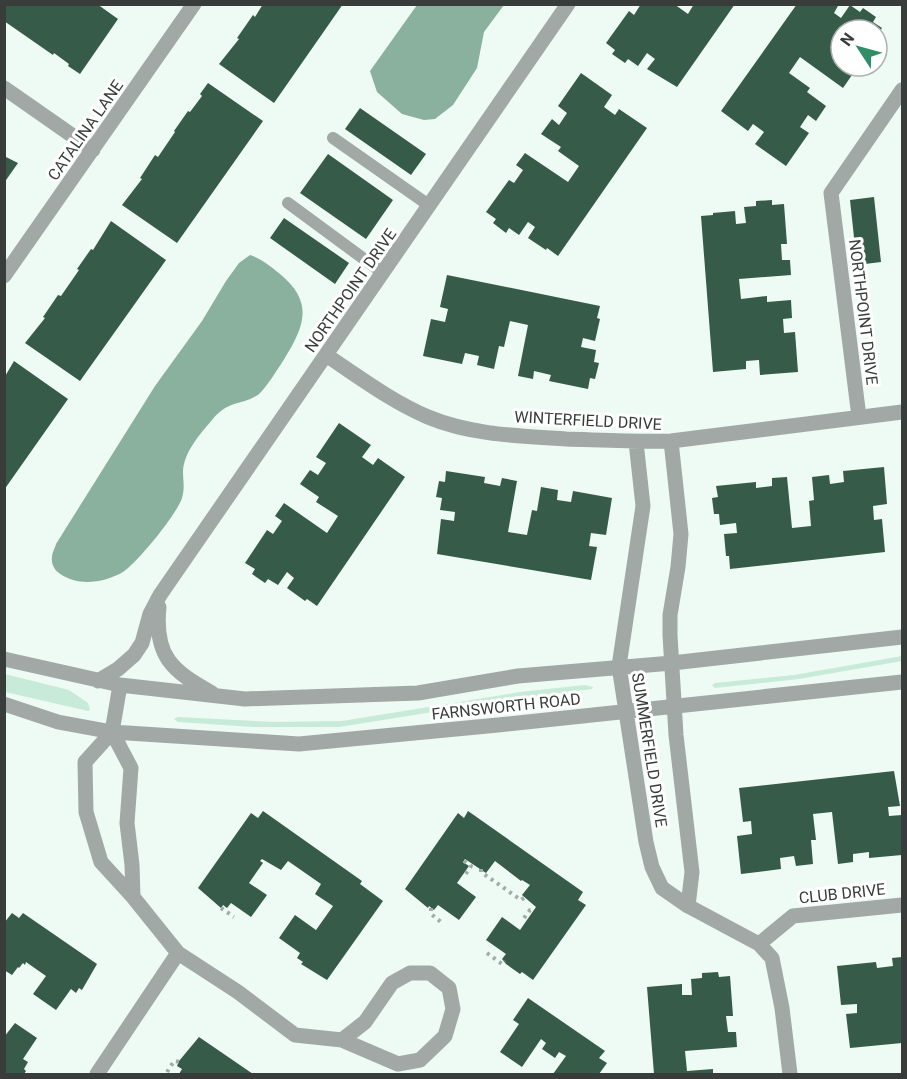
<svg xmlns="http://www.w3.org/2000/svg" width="907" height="1079" font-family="Roboto,sans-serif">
<rect width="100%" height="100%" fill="#eefbf4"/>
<path fill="#c8ead8" d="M902 656V661L799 679 715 688 712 685 715 683 794 675Z
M5 674 69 690 88 703 90 710 88 711 5 692Z
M585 685 593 687 592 689 514 699 339 727H253L178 722 174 719 178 717 273 722 342 721 520 692Z"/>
<path fill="#8ab19d" d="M417 5H504L484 32 477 68 453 105 435 119 424 120 402 114 377 92 370 71Z
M250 255C262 259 270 266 280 274 315 303 304 327 283 361 277 370 266 388 259 394 242 406 229 399 212 420 200 434 184 452 183 471 183 481 185 488 182 498 177 514 137 563 123 572 104 583 77 587 59 573 54 570 51 563 52 557 52 553 55 548 56 544L155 386 202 321 226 281 239 263Z"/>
<path fill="#365b49" d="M4 4H97L118 19 80 74 68 66 69 64 54 53 53 55 4 21Z
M263 4H343L274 103 219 64 239 39 237 38 253 15 255 17Z
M641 4H674L688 14 694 4H735L677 87 647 69 655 59 647 53 638 66 628 59 625 63 612 54 615 50 606 43 629 11 634 15Z
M797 4H839L834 13 841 18 850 5 860 12 863 8 876 17 873 22 882 28 877 36V30H841V66H848L845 70 852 75 843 88 800 57 789 73 810 88 807 92 826 106 816 121 808 115 800 127 809 133 786 166 755 144 764 132 753 124 748 131 721 111Z
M581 73 612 95 604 107 615 115 619 109 647 128 558 256 547 248 546 250 528 238 535 227 528 222 519 235 509 228 506 233 493 223 496 219 486 212 509 180 514 183 523 170 516 165 525 153 568 182 579 166 558 151 561 147 541 134 552 119 559 125 567 113 558 106Z
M208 83 263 121 177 243 122 205 142 179 140 178 155 155 158 157 175 132 174 131 188 111 190 112 202 96 200 94Z
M360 108 426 154 411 175 345 129Z
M328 154 393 200 366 239 300 193Z
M4 156 18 163 4 183Z
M874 197 881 262 857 265 850 200Z
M772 200V205L784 204 787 244H781L782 260H790L791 275 739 279 741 299 767 296V302L791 300 792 318 783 319 784 333 795 332 798 372 760 375 759 360 746 361V369L713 372 701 216 713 215V213L735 211 736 224 746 223 744 207 756 206V201Z
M284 218 349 263 335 284 270 238Z
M111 221 166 260 80 381 25 343 45 318 43 317 58 295 61 296 79 270 77 269 91 249 93 250Z
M447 275 600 306 597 318 600 319 595 341 583 338 581 347 596 350 594 362 599 363 595 379 590 378 588 389 549 381 551 375 534 371 533 379 518 376 528 325 510 321 504 347 499 346 494 369 477 365 479 356 465 353 462 364 423 356 431 319 445 322 448 309 440 307Z
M14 361 68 399 4 490V378Z
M339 423 371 445 362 457 373 465 378 458 405 477 317 606 307 599 305 601 287 588 294 578 287 572 278 585 268 579 265 583 252 574 255 569 245 563 267 530 273 534 282 521 275 516 284 503 327 533 338 516 316 502 319 497 300 484 310 470 318 475 326 463 316 457Z
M884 467 887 504 873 506 874 520 882 519 885 552 730 569 729 556H726L724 534 737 533 736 523 720 525 719 514H714L712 498 718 497 716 486 756 482V488L772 486V478L787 477 792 528 811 526 809 501 814 500 812 477 829 475 830 484 844 482 843 471Z
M446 471 485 477 484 483 500 486 502 478 517 481 508 532 527 535 532 510 537 511 541 487 558 490 557 500 571 502 573 491 612 498 606 535 591 533 589 546 597 547 591 580 437 554 441 519 454 521 455 512 440 510 442 498 436 497 439 481 445 482Z
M894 771 900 806 888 807 889 816 902 815V855L869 858V852L853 854V862L838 864 832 812 813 814 816 840H811L813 864 796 866 794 856 780 858 781 869 741 874 737 836 752 834 751 821 743 822 739 788Z
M263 811 362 881 360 884 383 901 327 980 301 964 303 962 297 958 300 953 279 938 295 915 316 930 333 906 315 894 321 884 288 861 281 870 262 859 260 861 263 863 249 883 267 895 251 917 231 903 227 908 223 905 221 908 198 888 251 813 258 818Z
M468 811 583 892 578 900 586 905 533 980 522 972 520 974 506 964 502 959 506 954 486 940 502 917 520 930 536 907 522 895 530 885 522 880 521 881 495 861 486 873 465 859 463 862 469 866 457 883 476 897 459 920 438 905 434 910 429 906 428 908 405 889 458 813 464 818Z
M12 913 19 918 23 913 97 964 82 990 79 988 76 993 71 989 56 1010 33 994 46 976 26 962 25 965 23 963 19 968 18 967 12 975 4 970V923Z
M902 957V1043L850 1048 846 1014 857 1013V1004L841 1005 837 966 876 962 877 968 893 966 892 958Z
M718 972 719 977 730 976 733 1016H726L728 1032H736L737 1047 685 1051 687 1071 713 1069V1074H654L647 987 682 984V995H692L691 979 702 978V973Z
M528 998 605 1051 599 1058 607 1063 599 1074H553L566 1056 559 1052 555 1058 542 1049 546 1043 541 1039 522 1067 500 1052 519 1024 513 1020Z
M15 1023 37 1038 23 1059 28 1062 24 1069 26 1071 24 1074H4V1037Z
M199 1037 253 1074H179L182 1069 177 1066 179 1061Z"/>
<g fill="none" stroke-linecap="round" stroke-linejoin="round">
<path stroke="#a2aca7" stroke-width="4" stroke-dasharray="3 4.5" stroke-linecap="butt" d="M464 861 471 866 465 875
M481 869V872L521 900 525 897
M221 908 234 917
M431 908V914L441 922
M524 918 530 910H534
M487 953 502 964 505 961
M167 1072 174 1061 180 1062"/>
<path stroke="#a2a8a5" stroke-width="12" d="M333 138 430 206
M288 203 383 273"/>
<path stroke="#a2a8a5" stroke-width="15" d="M4 88 93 150
M4 276 194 4
M326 355C359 377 391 401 428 417 471 435 520 436 566 439 601 440 636 442 671 441L902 412
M859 417 831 193 902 90
M671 441 681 534 678 567 670 615V635L676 735 692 872 688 906
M636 442 643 506 619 666 646 842 652 867 662 888 688 906 759 944 772 958 782 1008 790 1074
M159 607C154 656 172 671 212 693
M4 659 120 685 245 699 418 693 518 676 672 663 902 637
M98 681 118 669 134 655 142 643 150 614 160 595 568 4
M120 685 112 732 85 762 86 812 101 862 133 897 178 953 238 992 295 1035 342 1040 398 1064 420 1060 445 1036 453 1009 449 988 430 973H410L392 983 365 1022 342 1040
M4 704 58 722 112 732 299 744 498 725 902 682
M112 732 131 768 127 823 132 865 133 897
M759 944 793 916 902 905
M97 1074 178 953"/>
</g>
<g text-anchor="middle" stroke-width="6" stroke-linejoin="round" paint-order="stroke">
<g font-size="16" fill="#383d3b" stroke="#fff">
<text transform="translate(85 130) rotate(-55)" y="6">CATALINA LANE</text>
<text transform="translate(350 290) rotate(-55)" y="6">NORTHPOINT DRIVE</text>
<text transform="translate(864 312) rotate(83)" y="6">NORTHPOINT DRIVE</text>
<text transform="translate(588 420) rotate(3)" y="6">WINTERFIELD DRIVE</text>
<text transform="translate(506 706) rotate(-6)" y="6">FARNSWORTH ROAD</text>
<text transform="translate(650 750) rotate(81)" y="6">SUMMERFIELD DRIVE</text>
<text transform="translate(842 893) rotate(-6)" y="6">CLUB DRIVE</text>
</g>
</g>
<rect width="907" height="1079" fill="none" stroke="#383d3b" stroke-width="12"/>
<g transform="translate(859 48) rotate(306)"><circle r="28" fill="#ffffff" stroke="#afb1b1" stroke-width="1.5"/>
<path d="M0-4.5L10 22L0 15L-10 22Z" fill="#2f8e67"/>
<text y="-9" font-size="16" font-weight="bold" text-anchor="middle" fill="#383d3b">N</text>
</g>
</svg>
